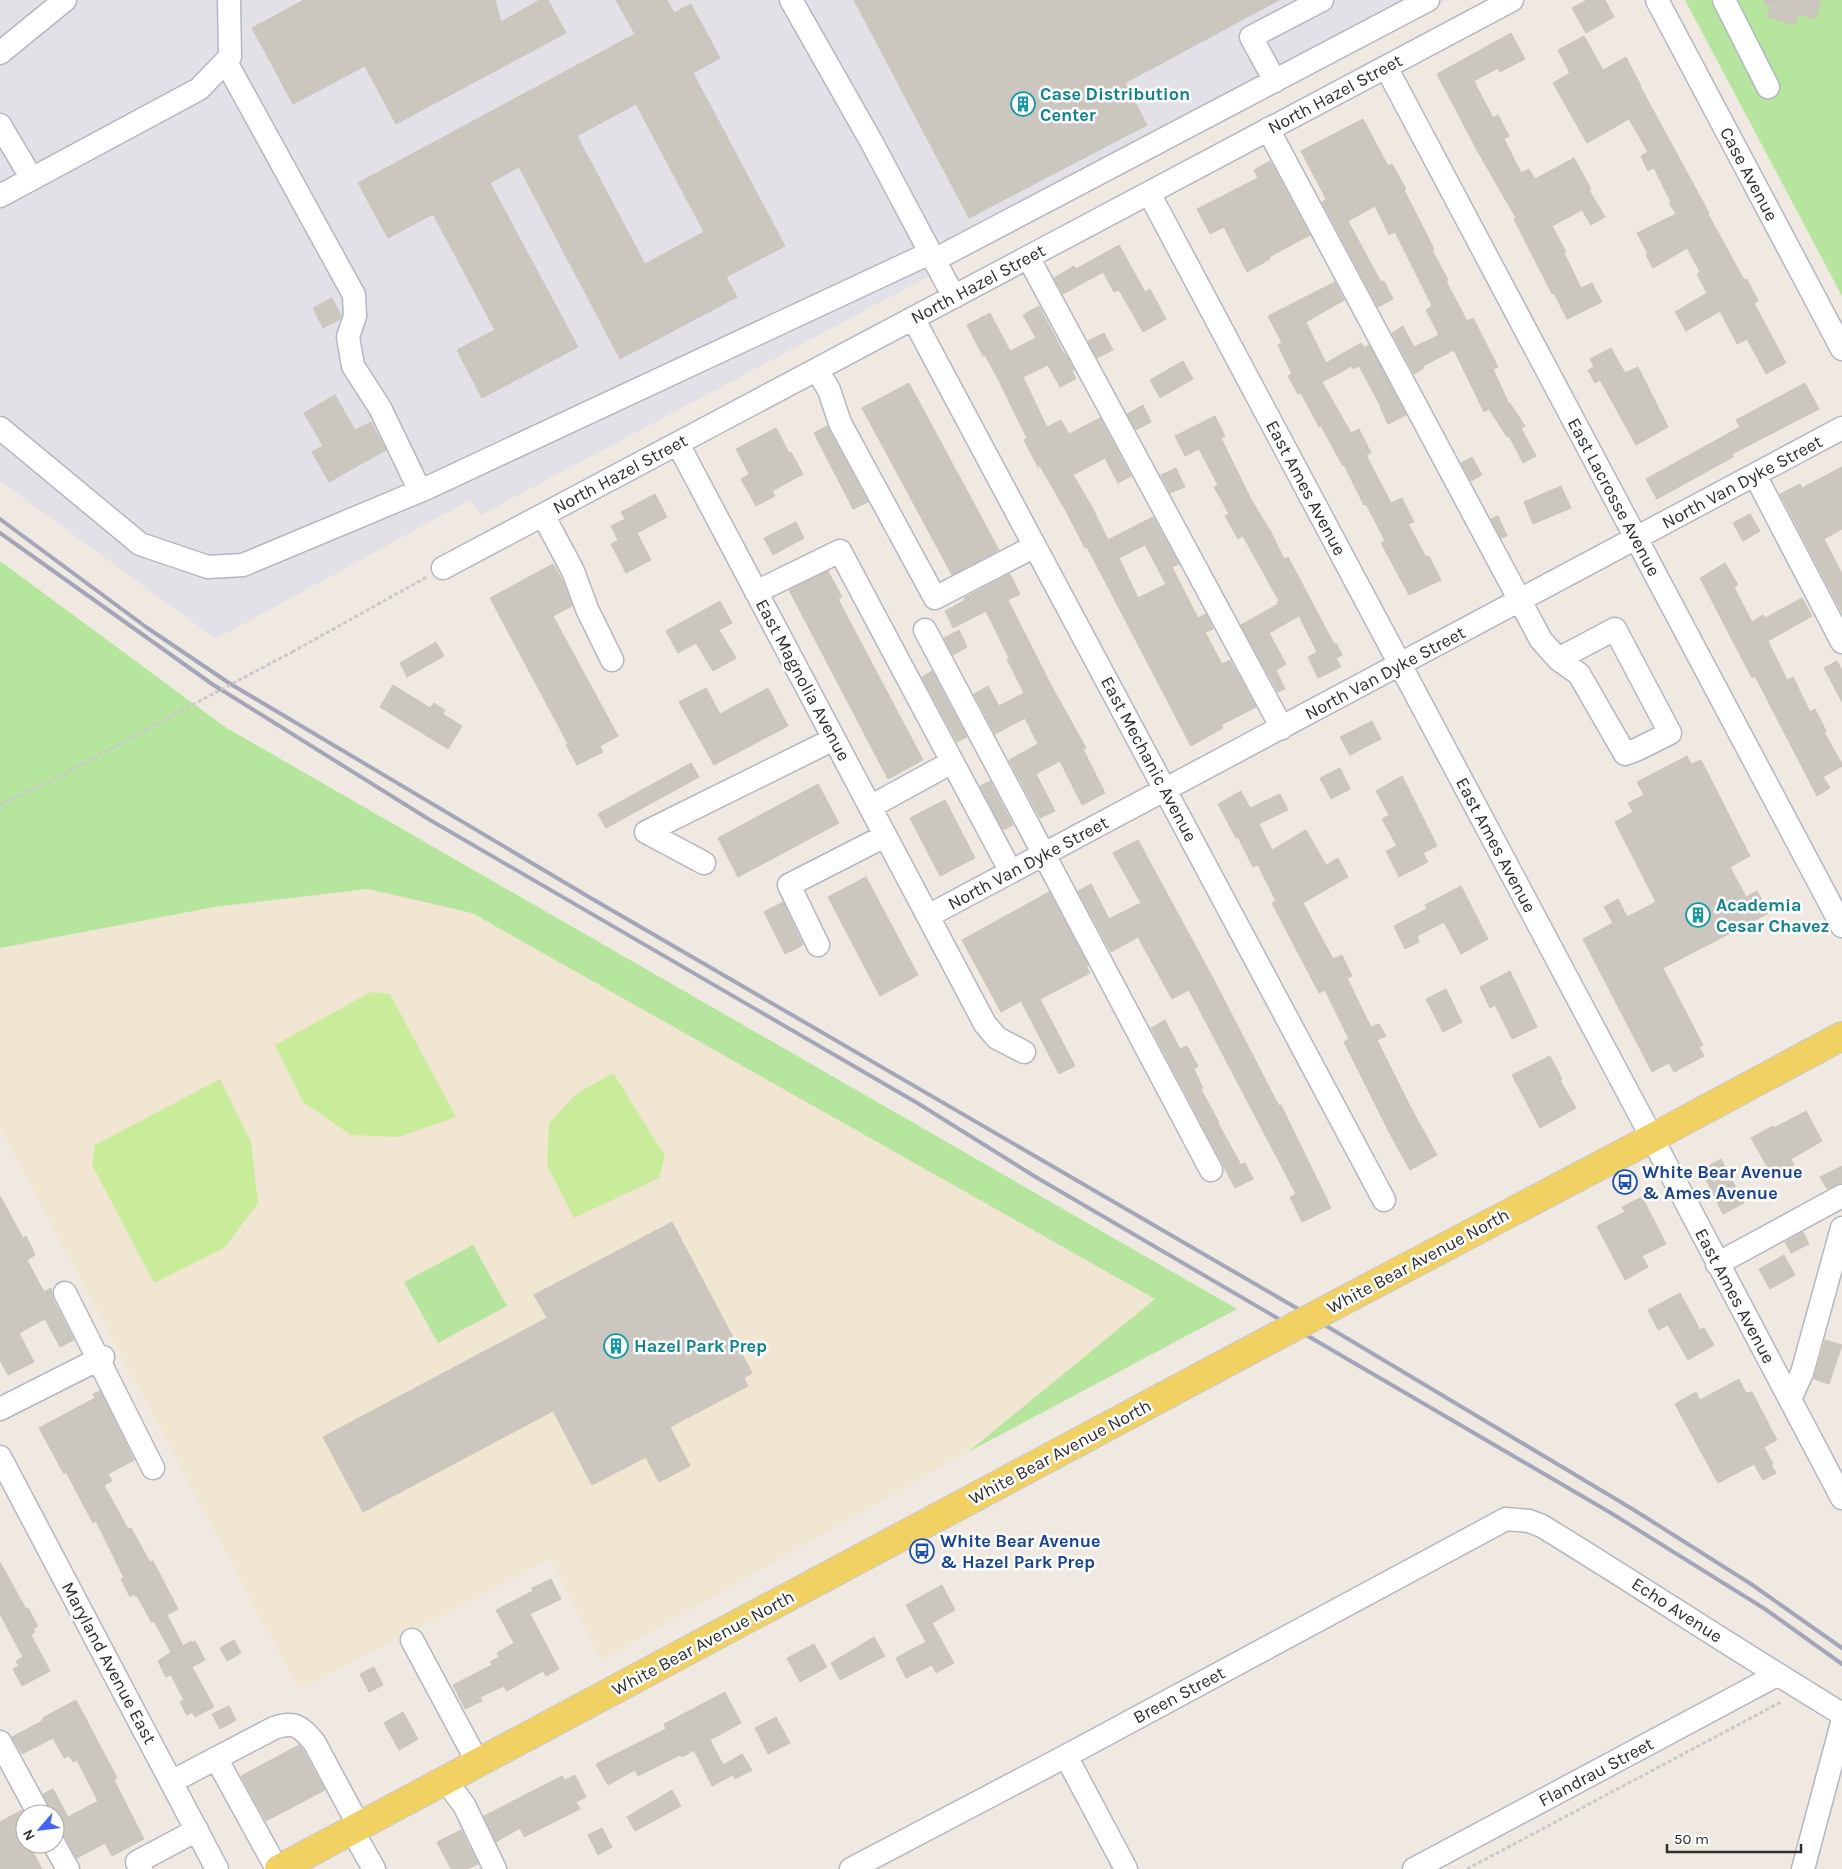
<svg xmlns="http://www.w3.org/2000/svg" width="1842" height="1869" font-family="Karla,sans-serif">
<rect width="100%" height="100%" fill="#efe9e1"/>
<path fill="#e3e1e8" d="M0 0H1447L481 515 470 500 216 639 0 481Z"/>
<path fill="#f0e6d1" d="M368 889 472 913 1155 1299 968 1452 602 1660 551 1559 299 1690 0 1128V948L214 907Z"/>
<path fill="#b6e59e" d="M1685 0H1842V296Z
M0 561 225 727 1237 1309 968 1452 1155 1299 472 913 368 889 214 907 0 948Z
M473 1245 507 1306 438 1343 404 1282Z"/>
<path fill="#c9ec9a" d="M371 992 390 994 456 1117 399 1137 351 1135 303 1102 275 1045Z
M613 1073 665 1156 659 1178 574 1218 547 1165 549 1123 576 1094Z
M220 1079 251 1142 258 1203 224 1248 154 1283 92 1165 95 1145Z"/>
<path fill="#cbc7bf" stroke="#cbc5ba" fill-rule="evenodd" d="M304 0H495L501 22 540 0H548L566 33 396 124 365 66 293 104 252 28Z
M616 0H667L674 13 691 4 720 58 693 73 785 246 726 277 737 297 620 359 519 167 490 183 578 347 482 398 457 350 495 330 433 214 388 238 358 183 635 34ZM636 104 704 232 645 264 577 136Z
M854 0H1279L1125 83 1147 125 969 218Z
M1587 0H1605L1614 17 1586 33 1572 8Z
M1765 0H1821L1815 19 1798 14 1795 25 1767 17 1770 6 1764 4Z
M1511 33 1525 59 1500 72 1498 68 1474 81 1493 118 1498 115 1509 136 1504 139 1521 173 1529 169 1535 179 1574 158 1591 189 1589 190 1605 217 1591 225 1582 210 1552 226 1566 252 1564 253 1581 288 1592 283 1602 302 1567 319 1554 293 1552 294 1514 219 1516 218 1478 152 1437 74Z
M1584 36 1603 70 1626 57 1641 86H1640L1709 213 1708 214 1744 280 1747 279 1758 301 1754 303 1786 363 1766 374 1747 339 1737 344 1720 311 1686 331 1675 312 1707 293 1697 274 1700 272 1687 248 1653 268 1646 255 1648 254 1637 233 1676 214 1669 203 1671 202 1654 168 1648 171 1641 156 1648 152 1629 119 1587 143 1553 83 1570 73 1558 50Z
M1363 119 1388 166 1392 164 1406 189 1404 190 1434 249 1432 250 1448 280 1446 281 1467 321 1473 318 1498 367 1493 369 1509 404 1510 403 1525 426 1521 428 1536 456 1523 463 1509 436 1507 437 1489 409 1484 412 1454 350 1423 366 1424 368 1414 374 1392 333 1403 326 1414 347 1439 335 1426 310 1432 306 1395 232 1389 235 1375 206 1348 221 1381 282 1384 281 1393 299 1378 307 1322 202 1326 199 1301 151Z
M1270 161 1310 235 1269 257 1270 259 1247 272 1224 227 1210 234 1197 209 1258 178 1254 170Z
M1119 245 1145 292 1150 289 1166 319 1143 332 1119 290 1114 292 1103 272 1063 294 1054 278 1074 266 1076 269Z
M1335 282 1344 300 1306 322 1326 363 1361 343 1364 348 1369 345 1406 415 1388 424 1380 407H1381L1359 366 1353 369 1352 366 1322 382 1351 433 1359 429 1371 453 1366 455 1391 503 1402 498 1414 522 1408 524 1426 557 1429 556 1441 580 1409 595 1381 543 1385 541 1366 504 1364 505 1344 465 1343 466 1321 426 1319 427 1301 393 1298 394 1288 376 1292 374 1278 345 1282 343 1268 316Z
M332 298 341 316 340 319 323 328 313 308Z
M1039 306 1064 354 1065 353 1074 370 1072 371 1076 379 1060 387 1048 365 1023 377 1047 427 1061 420 1069 434 1100 418 1131 476 1118 483 1105 458 1073 475 1092 507 1108 540 1153 517 1179 564 1172 567 1198 618 1206 614 1213 629 1205 632 1222 664 1230 660 1256 707 1221 725 1223 728 1191 746 1087 547 1085 548 1066 511 1040 466 1038 467 1024 440 1027 438 998 379 985 355 983 356 967 325 990 313 1010 351 1036 338 1023 315ZM1145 545 1166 584 1138 598 1119 558Z
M1104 333 1113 350 1097 358 1088 341Z
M1611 348 1625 373 1638 367 1668 427 1636 445 1600 380 1595 383 1588 370 1594 367 1590 359Z
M1183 361 1193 379 1160 398 1150 380Z
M909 383 999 550 952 575 862 408Z
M1805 383 1819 409 1732 454 1733 457 1657 499 1646 479 1740 427 1736 420Z
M335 395 355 430 371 422 386 450 329 482 312 452 323 446 304 413Z
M1143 405 1151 422 1136 430 1127 414Z
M1215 416 1225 436 1221 438 1252 501 1271 532 1284 559 1288 557 1334 644 1336 643 1342 655 1336 658 1341 667 1318 678 1308 657 1317 652 1299 616 1269 633 1286 664 1276 670 1285 689 1278 692 1241 625 1278 604 1277 602 1279 601 1243 536 1238 539 1225 516 1229 514 1214 487 1218 485 1199 449 1185 456 1175 436Z
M827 426 868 502 853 509 814 433Z
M776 428 789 453 791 452 803 474 772 491 775 496 756 506 741 479 749 474 736 449Z
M1472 457 1482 475 1471 481 1461 463Z
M1842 467V529L1824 539 1842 574V613L1780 494 1800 484 1802 488Z
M1176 468 1185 487 1170 493 1161 475Z
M1561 486 1571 508 1533 524 1524 502Z
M655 494 667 517 637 533 651 560 626 573 611 544 618 540 611 526 625 519 621 512Z
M1750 514 1760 531 1743 541 1733 523Z
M1498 516 1507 536 1501 538 1491 519Z
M796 522 804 538 773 555 764 538Z
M1725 563 1738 585 1734 587 1752 622 1763 615 1765 618 1802 598 1812 616 1768 641 1787 680 1793 677 1810 712 1815 709 1826 731 1824 732 1842 764V766L1823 777 1830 788 1817 796 1755 676 1752 678 1700 578Z
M553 564 563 581 572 606 553 616 618 736 600 746 603 752 577 765 566 745 568 744 490 598Z
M828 571 842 597 838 599 923 760 888 779 789 590Z
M1010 574 1020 594 1008 600 1052 687 1086 748 1083 749 1105 793 1082 805 1060 761 1036 774 1055 811 1040 818 1009 760 1038 744 1025 718 995 734 974 694 988 686 999 706 1024 693 1007 659 1009 658 986 611 953 628 945 611 965 600 964 598Z
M720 601 732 623 719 630 736 658 713 671 696 643 678 653 666 631Z
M959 630 967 647 953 655 944 638Z
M436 642 444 656 407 677 400 663Z
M1837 661 1842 671V702L1824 668Z
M932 671 967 737 957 742 922 677Z
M393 685 430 708 434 703 445 710 443 714 462 726 448 749 380 707Z
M706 688 720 714 768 688 788 726 714 765 679 702Z
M1372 721 1381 739 1350 755 1340 737Z
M1687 756 1691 764 1701 760 1750 856 1730 867 1746 897 1757 891 1769 913 1663 968 1703 1045 1699 1047 1704 1056 1674 1072 1669 1063 1652 1072 1583 939 1613 923 1604 907 1618 899 1627 917 1656 902 1615 822 1633 812 1628 803 1644 795 1637 782Z
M691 763 699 777 606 828 598 814Z
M1340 768 1350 789 1331 799 1320 778Z
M1402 776 1437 846 1423 853 1428 862 1399 877 1386 851 1397 846 1382 819 1389 815 1376 791Z
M990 781 1013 825 1003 830 980 786Z
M818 784 839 823 738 877 718 838Z
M1241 791 1250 808 1280 794 1288 810 1259 824 1272 850 1306 830 1326 865 1338 858 1348 877 1303 903 1333 959 1342 955 1352 976 1347 978 1371 1027 1379 1024 1386 1036 1377 1040 1412 1110 1437 1155 1410 1170 1390 1134 1344 1042 1349 1039 1325 990 1319 993 1272 903 1276 901 1258 865 1253 867 1238 837 1236 838 1218 804Z
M945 800 975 858 940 876 910 818Z
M1138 840 1215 982 1279 1106 1281 1105 1331 1208 1302 1222 1290 1197 1296 1194 1189 990 1172 999 1138 937 1111 952 1078 891 1091 884 1109 919 1141 903 1113 853Z
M866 877 918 975 880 996 828 897Z
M1461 886 1488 939 1461 954 1444 922 1417 936 1419 942 1405 949 1394 926 1427 909 1425 905Z
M1049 892 1088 965 1086 966 1090 973 1040 999 1075 1066 1059 1074 1021 1001 1001 1012 962 940Z
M783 902 803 945 785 954 764 912Z
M1510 971 1537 1027 1512 1039 1495 1005 1490 1008 1480 987Z
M1446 989 1462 1022 1443 1032 1426 999Z
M1165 1020 1180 1049 1187 1046 1198 1066 1194 1069 1203 1088 1201 1089 1219 1123H1218L1241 1165 1245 1163 1253 1179 1235 1188 1151 1028Z
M1550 1056 1562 1079 1560 1080 1576 1108 1540 1128 1512 1075Z
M1806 1111 1822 1141 1791 1159 1794 1165 1773 1177 1751 1138 1773 1126 1774 1128Z
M1721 1159 1744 1203 1723 1214 1701 1170Z
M1842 1166V1183L1827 1189 1820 1177Z
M0 1196 23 1238 26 1236 35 1255 27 1260 44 1292 51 1288 53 1299 74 1340 60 1347 45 1319 19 1333 34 1362 8 1375 0 1360Z
M1642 1197 1666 1244 1642 1256 1648 1267 1625 1280 1597 1226 1625 1212 1622 1207Z
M672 1222 752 1373 744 1378 748 1386 670 1427 690 1466 659 1482 646 1457 592 1485 553 1411 363 1512 323 1437 547 1318 534 1295Z
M1803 1232 1809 1244 1791 1253 1785 1242Z
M1784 1255 1795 1275 1770 1289 1759 1269Z
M1680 1293 1700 1330 1704 1328 1714 1345 1688 1360 1668 1325 1658 1330 1648 1310Z
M1825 1340 1842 1345 1829 1384 1814 1379Z
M1739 1379 1746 1393 1752 1392 1777 1440 1764 1447 1773 1464 1771 1465 1776 1473 1763 1480 1754 1464 1718 1483 1675 1404 1696 1392 1700 1400Z
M100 1391 134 1460 108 1474 112 1481 104 1485 128 1529 131 1528 150 1562 153 1561 178 1609 167 1615 183 1646 191 1641 192 1643 195 1641 205 1660 192 1667 214 1707 195 1717 192 1712 187 1715 180 1702 184 1700 171 1675 166 1677 158 1661 171 1652 154 1621 152 1623 137 1596 136 1597 134 1594 130 1597 121 1579 124 1578 96 1521 93 1523 66 1472 64 1474 39 1428 95 1398 93 1394Z
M0 1562 26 1609 28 1608 38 1626 33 1629 35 1632 31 1635 50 1671 22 1686 13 1669 19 1666 16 1661 23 1657 0 1614Z
M551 1579 561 1599 530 1614 559 1669 546 1676 543 1671 507 1691 504 1686 480 1697 482 1701 465 1709 453 1685 492 1665 490 1662 499 1657 497 1653 514 1643 496 1610 533 1591 532 1588Z
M942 1585 955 1610 932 1623 954 1663 936 1673 932 1665 906 1678 896 1658 926 1642 906 1605Z
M874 1637 885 1656 840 1680 831 1663Z
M234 1640 241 1653 227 1661 220 1648Z
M814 1644 827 1667 800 1682 787 1658Z
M374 1667 383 1685 369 1692 360 1674Z
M725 1692 741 1723 710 1740 723 1765 742 1754 752 1770 735 1779 733 1775 712 1786 694 1750 682 1757 680 1755 638 1776 635 1770 608 1785 596 1764 666 1729 664 1724Z
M76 1700 117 1778 114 1780 144 1839 112 1856 105 1843 77 1858 65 1837 61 1833 55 1831V1809L51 1811 43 1794 53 1789 68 1817 98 1801 77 1760 73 1762 69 1756 64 1758 53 1738 22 1754 12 1737 42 1721 44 1717Z
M229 1706 236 1720 220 1729 212 1714Z
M403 1712 418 1739 399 1750 384 1723Z
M776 1717 790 1743 768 1754 755 1728Z
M299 1745 303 1750 325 1790 266 1821 241 1776Z
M575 1775 586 1797 576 1802 580 1809 524 1837 520 1828 496 1842 484 1816 562 1776 565 1780Z
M672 1790 681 1806 635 1831 627 1817Z
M22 1810 25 1816V1825L20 1828 25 1837V1844H29L42 1869H0V1822Z
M602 1828 612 1847 598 1855 588 1835Z
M461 1830 478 1864 467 1869H451L437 1842Z"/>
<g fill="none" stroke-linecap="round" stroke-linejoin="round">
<g stroke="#b4b7c1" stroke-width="25">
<path id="minor" d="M791 0 871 141 954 297
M1657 0 1842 349
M1724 0 1768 87
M0 53 65 0
M226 62 354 295 355 316 348 337 353 366 380 408 420 491
M1386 67 1842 926
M1275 81 1251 37 1322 0
M0 125 32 179
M1268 129 1541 640 1558 659 1579 674 1625 754 1638 749 1670 733 1615 629 1558 659
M1149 193 1641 1117 1842 1498
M0 196 199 89 230 57 229 0
M1028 257 1282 728
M934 260 1428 0
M913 318 1384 1200
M817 370 829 390 840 423 935 598 1035 546
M0 428 140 544 208 567 243 565 427 488 930 253
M678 444 985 1024 997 1038 1024 1052
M1755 475 1842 642
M543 515 573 571 587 609 612 660
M443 568 1512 0
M756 592 840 551 1011 872
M925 630 1211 1170
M870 807 952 762
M704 863 646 832 834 739
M928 916 1842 428
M818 945 789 885 885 836
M1717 1264 1842 1196
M65 1293 153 1468
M1790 1399 1802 1373 1842 1228
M0 1409 103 1357
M0 1457 217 1869
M412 1640 478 1763
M0 1742 39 1814
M1066 1756 1126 1869
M216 1758 277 1869
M445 1780 464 1805 495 1869
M171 1782 274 1728C295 1721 300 1726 314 1742L359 1826
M352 1830 374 1869
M54 1844 68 1869
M141 1869 137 1862 197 1830
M851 1869 1066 1756 1506 1519 1529 1521 1542 1526C1643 1588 1741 1653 1842 1714
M1414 1869 1777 1675
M1803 1869 1842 1723"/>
</g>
<g stroke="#c9c9c9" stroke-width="30">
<path id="major" d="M1375 1284 1652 1138 1842 1036
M279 1869 1241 1355"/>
</g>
<path stroke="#c9c9c9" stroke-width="3" stroke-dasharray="4 2.5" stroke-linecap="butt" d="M292 652 427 577
M0 805 53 780 175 714
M1467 1869 1781 1702"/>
<use href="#minor" stroke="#fff" stroke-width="22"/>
<use href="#major" stroke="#f2d163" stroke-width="28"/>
<path stroke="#a3a6b8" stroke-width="4" d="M0 519 146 627 229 683 589 897 1293 1306 1634 1510 1751 1584 1842 1648
M0 533 212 684 430 820 919 1104 1034 1176 1611 1513 1765 1609 1842 1664"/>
<g stroke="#c9c9c9" stroke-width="30" stroke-linecap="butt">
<path id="major-bridge" d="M1241 1355 1375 1284"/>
</g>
<path stroke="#c9c9c9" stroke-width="3" stroke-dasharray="4 2.5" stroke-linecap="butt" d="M175 714 292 652"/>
<use href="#major-bridge" stroke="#f2d163" stroke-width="28"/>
</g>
<defs>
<g id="building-ring" transform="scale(1.25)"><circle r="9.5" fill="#fff" stroke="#0f9aa8" stroke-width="1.5"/><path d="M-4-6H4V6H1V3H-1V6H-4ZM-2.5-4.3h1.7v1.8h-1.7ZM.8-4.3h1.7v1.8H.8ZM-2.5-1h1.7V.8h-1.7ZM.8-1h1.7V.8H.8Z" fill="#0f9aa8"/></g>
<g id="bus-ring" transform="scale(1.25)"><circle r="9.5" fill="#fff" stroke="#1a4fb4" stroke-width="1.5"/><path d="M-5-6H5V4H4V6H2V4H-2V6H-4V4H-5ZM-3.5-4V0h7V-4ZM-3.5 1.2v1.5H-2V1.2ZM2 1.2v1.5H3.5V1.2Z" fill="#1a4fb4"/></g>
</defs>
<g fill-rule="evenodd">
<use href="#building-ring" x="1023" y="104"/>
<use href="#building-ring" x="1698" y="915"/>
<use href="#bus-ring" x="1625" y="1182"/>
<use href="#building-ring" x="616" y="1346"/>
<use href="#bus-ring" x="922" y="1551"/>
</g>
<g text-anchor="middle" stroke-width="5" stroke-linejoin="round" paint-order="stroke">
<g font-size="18" font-weight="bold" fill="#0d838f" stroke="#fff" text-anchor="start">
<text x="1040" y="100">Case Distribution<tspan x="1040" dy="21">Center</tspan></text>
<text x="1716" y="911">Academia<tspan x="1716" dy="21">Cesar Chavez</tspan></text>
<text x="634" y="1352">Hazel Park Prep</text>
</g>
<g font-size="18" fill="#2e2e2e" stroke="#fff">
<text transform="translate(1335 94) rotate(-28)" y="6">North Hazel Street</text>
<text transform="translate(1749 174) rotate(62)" y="6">Case Avenue</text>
<text transform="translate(978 284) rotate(-28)" y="6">North Hazel Street</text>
<text transform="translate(620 474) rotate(-28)" y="6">North Hazel Street</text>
<text transform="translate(1742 482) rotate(-28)" y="6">North Van Dyke Street</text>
<text transform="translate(1306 488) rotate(62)" y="6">East Ames Avenue</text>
<text transform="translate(1614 497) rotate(62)" y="6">East Lacrosse Avenue</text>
<text transform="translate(1385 673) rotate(-28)" y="6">North Van Dyke Street</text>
<text transform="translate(803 680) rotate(62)" y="6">East Magnolia Avenue</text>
<text transform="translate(1149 759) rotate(62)" y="6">East Mechanic Avenue</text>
<text transform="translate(1496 845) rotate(62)" y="6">East Ames Avenue</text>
<text transform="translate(1028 863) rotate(-28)" y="6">North Van Dyke Street</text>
<text transform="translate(1418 1261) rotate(-28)" y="6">White Bear Avenue North</text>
<text transform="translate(1735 1296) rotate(62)" y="6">East Ames Avenue</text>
<text transform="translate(1060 1452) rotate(-28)" y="6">White Bear Avenue North</text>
<text transform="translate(1677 1610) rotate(33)" y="6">Echo Avenue</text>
<text transform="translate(703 1643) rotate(-28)" y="6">White Bear Avenue North</text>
<text transform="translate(109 1663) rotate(62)" y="6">Maryland Avenue East</text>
<text transform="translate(1179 1695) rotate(-28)" y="6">Breen Street</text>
<text transform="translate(1596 1772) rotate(-28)" y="6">Flandrau Street</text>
</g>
<g font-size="18" font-weight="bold" fill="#164399" stroke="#fff" text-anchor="start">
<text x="1642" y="1178">White Bear Avenue<tspan x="1642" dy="21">&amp; Ames Avenue</tspan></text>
<text x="940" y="1547">White Bear Avenue<tspan x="940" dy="21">&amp; Hazel Park Prep</tspan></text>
</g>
</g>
<g transform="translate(40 1829) rotate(242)"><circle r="24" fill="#ffffff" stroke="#ababab"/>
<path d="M0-4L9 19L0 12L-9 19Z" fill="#4264fb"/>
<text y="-8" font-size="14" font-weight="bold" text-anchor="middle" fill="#2e2e2e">N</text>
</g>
<path d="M1667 1844v8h134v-8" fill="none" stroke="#2e2e2e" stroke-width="2.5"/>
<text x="1674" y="1844" font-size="15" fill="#2e2e2e" stroke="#ffffff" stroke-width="4" paint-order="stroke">50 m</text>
</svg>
